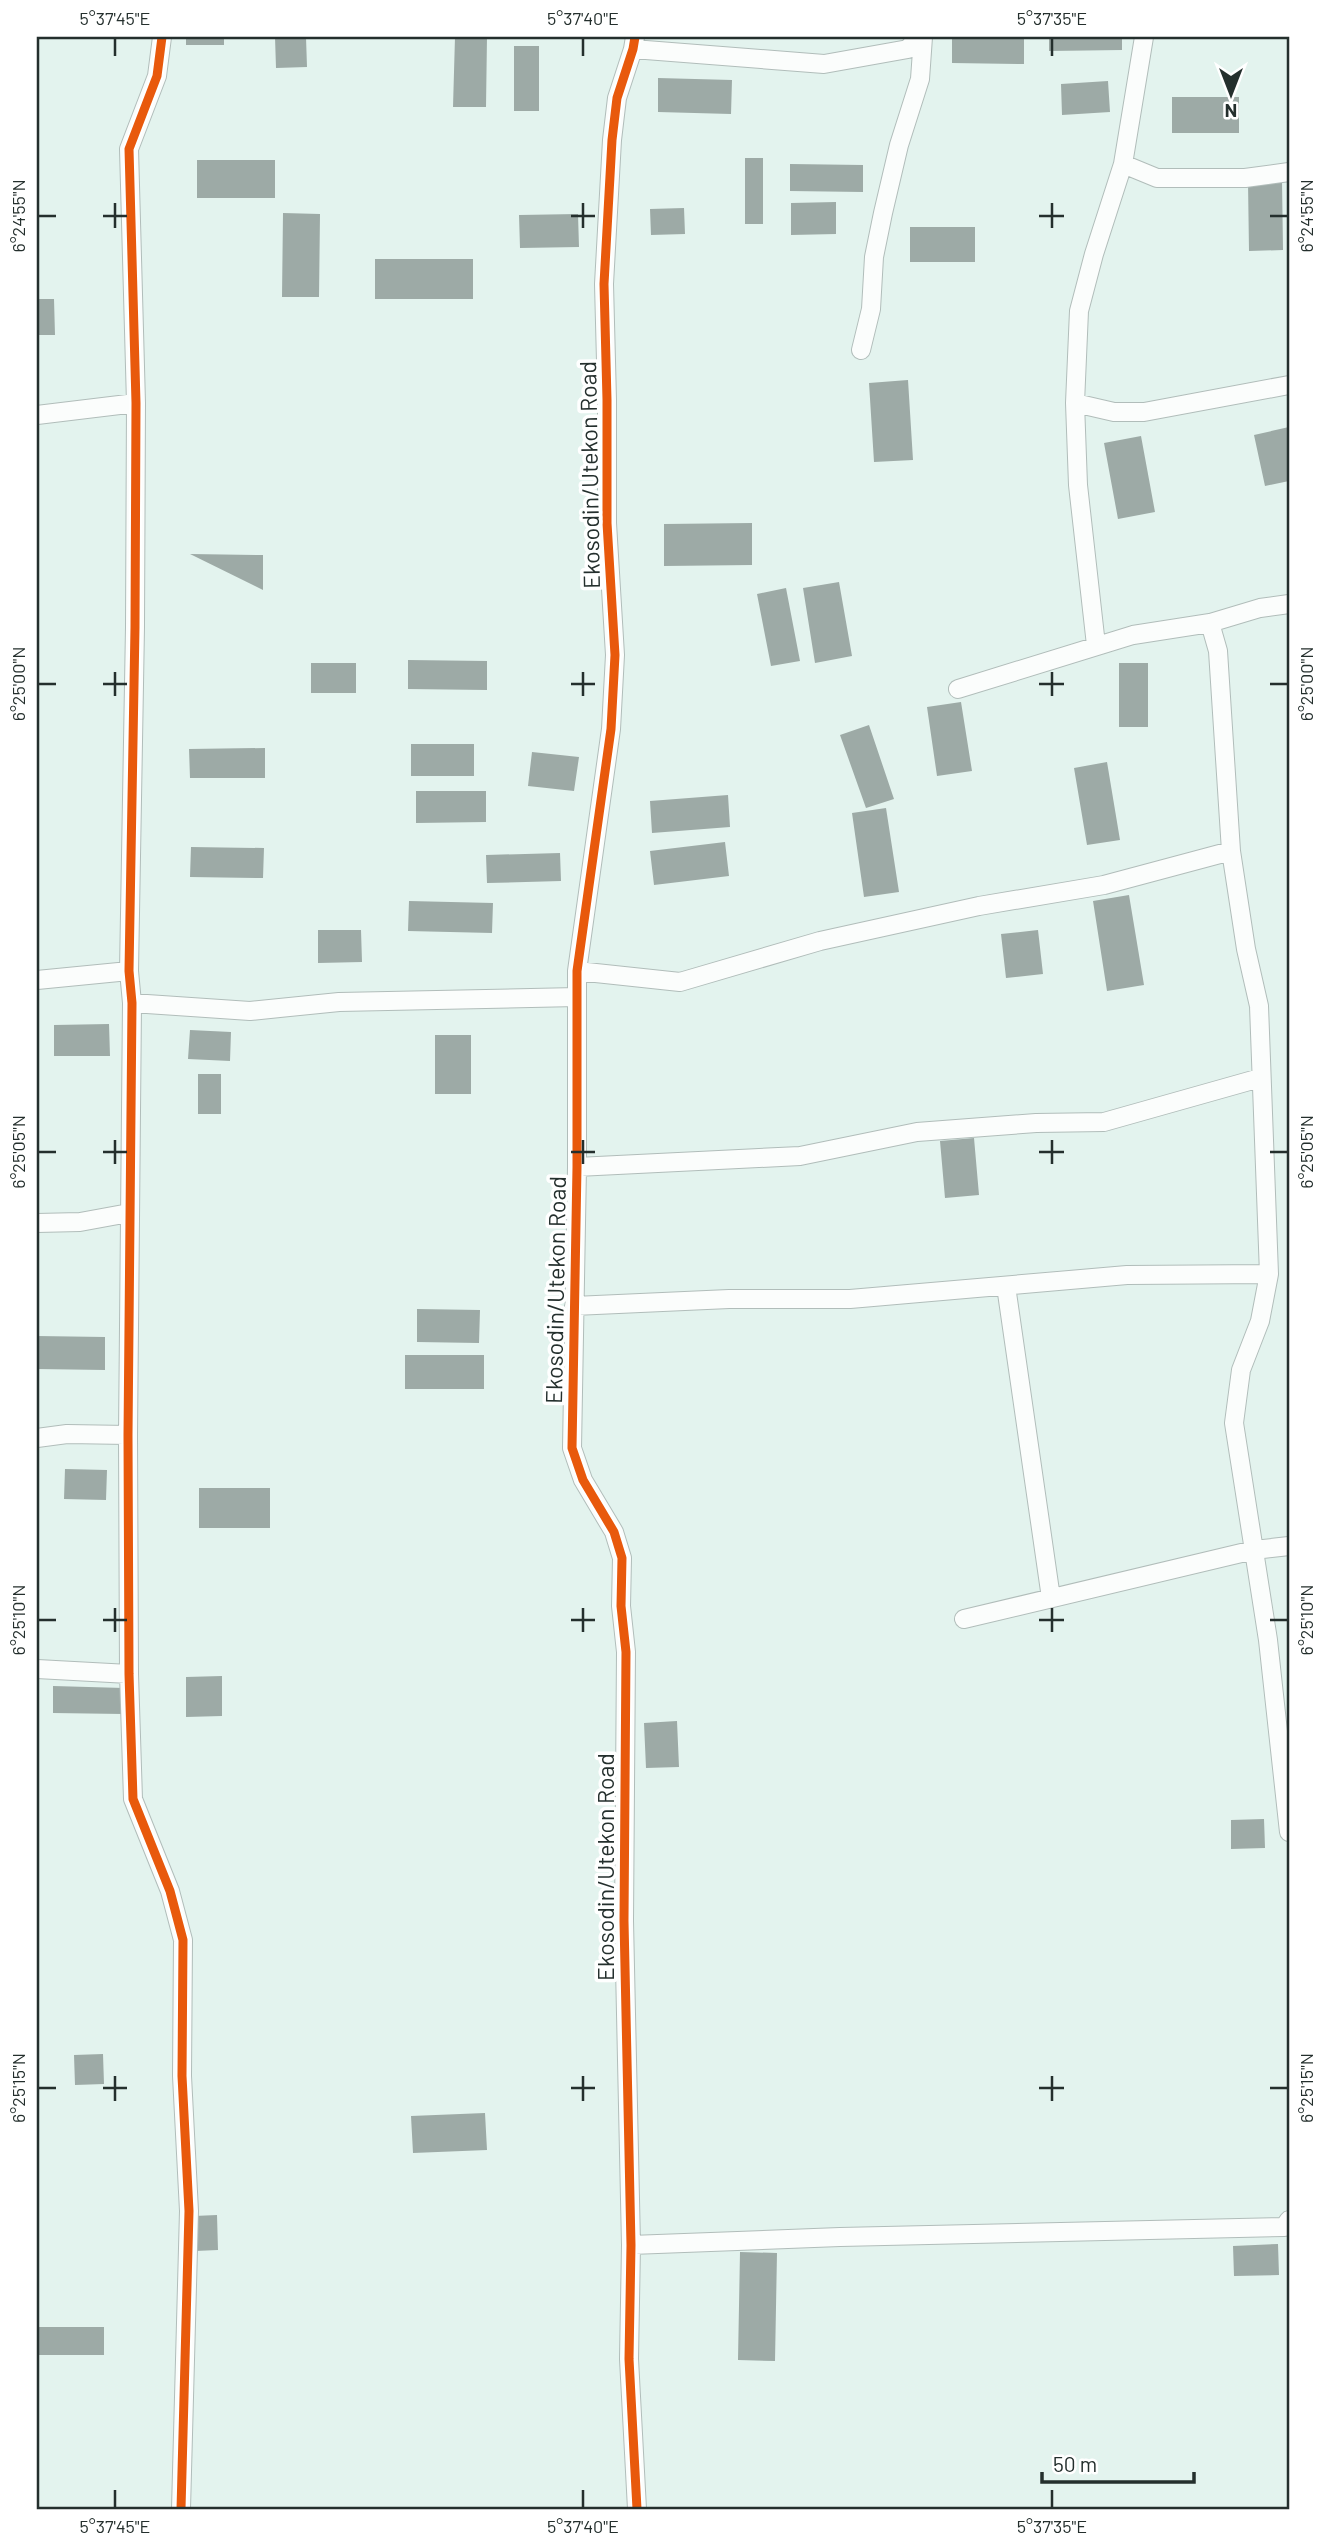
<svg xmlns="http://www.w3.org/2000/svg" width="1326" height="2546" font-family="Barlow,sans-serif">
<rect width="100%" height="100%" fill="#e3f3ee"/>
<path fill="#9daaa6" d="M186 37H224V45H186Z
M275 37H306L307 67 276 68Z
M455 37H487L486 107H453Z
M952 37H1024V64L952 63Z
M1049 37H1122V50L1049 51Z
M514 46H539V111H514Z
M658 78 732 80 731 114 658 112Z
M1108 81 1110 112 1062 115 1061 84Z
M1172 97H1239V133H1172Z
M745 158H763V224H745Z
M197 160H275V198H197Z
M790 164 863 165V192L790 191Z
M1282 181 1283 250 1249 251 1248 182Z
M836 202V234L791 235V203Z
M684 208 685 234 651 235 650 209Z
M283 213 320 214 319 297H282Z
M578 214 579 247 520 248 519 215Z
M910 227H975V262H910Z
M375 259H473V299H375Z
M37 299H54L55 335H37Z
M908 380 913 460 874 462 869 383Z
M1289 427V481L1265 486 1254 435Z
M1141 436 1155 512 1118 519 1104 443Z
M752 523V565L664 566V524Z
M190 554 263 555V590Z
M839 582 852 656 815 663 803 588Z
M786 588 800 661 771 666 757 594Z
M408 660 487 661V690L408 689Z
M311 663H356V693H311Z
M1119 663H1148V727H1119Z
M961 702 972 771 937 776 927 707Z
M869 725 894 799 866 808 840 735Z
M411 744H474V776H411Z
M265 748V778H190L189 749Z
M532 752 579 757 574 791 528 786Z
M1107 762 1120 840 1087 845 1074 768Z
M416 791H486V822L416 823Z
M728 795 730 827 652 833 650 801Z
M886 808 899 892 864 897 852 813Z
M725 842 729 876 654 885 650 851Z
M191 847 264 848 263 878 190 877Z
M560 853 561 881 487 883 486 855Z
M1129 895 1144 985 1107 991 1093 901Z
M409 901 493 903 492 933 408 931Z
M318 930H361L362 962 318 963Z
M1038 930 1043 974 1006 978 1001 934Z
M109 1024 110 1056H54V1025Z
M190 1030 231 1032 230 1061 188 1059Z
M435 1035H471V1094H435Z
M198 1074H221V1114H198Z
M974 1138 979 1195 945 1198 940 1141Z
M417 1309 480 1310 479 1343 417 1342Z
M37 1336 105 1337V1370L37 1369Z
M405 1355H484V1389H405Z
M65 1469 107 1470 106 1500 64 1499Z
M199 1488H270V1528H199Z
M222 1676V1716L186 1717V1677Z
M53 1686 124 1688 123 1714 53 1713Z
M677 1721 679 1767 646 1768 644 1723Z
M1264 1819 1265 1848 1231 1849V1820Z
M103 2054 104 2084 75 2085 74 2055Z
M485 2113 487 2150 413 2153 411 2116Z
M217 2215 218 2250 195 2251 194 2216Z
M1278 2244 1279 2275 1234 2276 1233 2246Z
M740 2252 777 2253 775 2361 738 2360Z
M37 2327H104V2355H37Z"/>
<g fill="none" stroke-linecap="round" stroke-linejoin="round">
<g stroke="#b1bdba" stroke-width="20">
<path id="street" d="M162 37 157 76 129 149 136 403 135 627 129 971 132 1003 128 1435 129 1674 133 1799 170 1891 183 1940 182 2076 189 2211 181 2509
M635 37 633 49 617 98 612 140 604 284 607 400V523L615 655 611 729 577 971V1167L572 1448 583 1480 614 1532 622 1558 621 1606 626 1652 624 1921 631 2245 629 2359 637 2509
M1144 37 1123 164 1157 178H1245L1289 172
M633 49 824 64 908 49 918 37
M861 350 871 309 874 257 883 213 899 145 920 79 923 37
M1075 403 1114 412H1144L1289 385
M37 415 136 403
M1210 623 1218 651 1231 851 1246 949 1259 1006 1269 1274 1260 1321 1241 1370 1234 1423 1268 1640 1289 1832
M1096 645 1078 485 1075 403 1079 311 1094 254 1123 164
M958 689 1133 635 1210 623 1260 608 1289 604
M577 971 680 982 820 941 979 906 1104 885 1231 851
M37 980 129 971
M132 1003 250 1011 339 1002 577 997
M577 1167 800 1156 917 1132 1036 1123 1104 1122 1260 1078
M37 1223 80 1222 129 1213
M1006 1286 1051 1598
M574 1306 729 1299H850L1127 1275 1269 1274
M37 1438 67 1434 128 1435
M964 1619 1254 1550 1289 1546
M37 1669 129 1674
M631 2245 840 2237 1284 2227 1289 2220"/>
</g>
<use href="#street" stroke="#fbfdfc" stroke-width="18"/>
<g stroke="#fff" stroke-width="13">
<path id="cycleway" d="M162 37 157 76 129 149 136 403 135 627 129 971 132 1003 128 1435 129 1674 133 1799 170 1891 183 1940 182 2076 189 2211 181 2509
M635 37 633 49 617 98 612 140 604 284 607 400V523L615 655 611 729 577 971V1167L572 1448 583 1480 614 1532 622 1558 621 1606 626 1652 624 1921 631 2245 629 2359 637 2509"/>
</g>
<use href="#cycleway" stroke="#e8590c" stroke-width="9"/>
</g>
<path fill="none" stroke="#242f2d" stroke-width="2.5" d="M115 38V56M583 38V56M1052 38V56M115 203V228M583 203V228M1052 203V228M38 216H56M103 216H127M571 216H595M1039 216H1064M1270 216H1288M115 672V696M583 672V696M1052 672V696M38 684H56M103 684H127M571 684H595M1039 684H1064M1270 684H1288M115 1140V1164M583 1140V1164M1052 1140V1164M38 1152H56M103 1152H127M571 1152H595M1039 1152H1064M1270 1152H1288M115 1608V1632M583 1608V1632M1052 1608V1632M38 1620H56M103 1620H127M571 1620H595M1039 1620H1064M1270 1620H1288M115 2076V2101M583 2076V2101M1052 2076V2101M38 2088H56M103 2088H127M571 2088H595M1039 2088H1064M1270 2088H1288M115 2490V2508M583 2490V2508M1052 2490V2508"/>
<g text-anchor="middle" stroke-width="7" stroke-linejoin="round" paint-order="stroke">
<g font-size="23" fill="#242f2d" stroke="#fff">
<text transform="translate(590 475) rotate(-91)" y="8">Ekosodin/Utekon Road</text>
<text transform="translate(556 1290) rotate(-89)" y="8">Ekosodin/Utekon Road</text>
<text transform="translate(606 1867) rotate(-90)" y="8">Ekosodin/Utekon Road</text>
</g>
</g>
<rect width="1326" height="2546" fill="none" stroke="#ffffff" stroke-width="77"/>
<g transform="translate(1231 94) rotate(180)" stroke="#ffffff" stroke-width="5" paint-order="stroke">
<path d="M0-5L12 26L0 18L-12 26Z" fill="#242f2d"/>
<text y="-10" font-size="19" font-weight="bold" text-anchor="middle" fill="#242f2d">N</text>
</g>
<path d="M1042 2472v10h152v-10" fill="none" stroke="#242f2d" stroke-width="3.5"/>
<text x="1053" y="2472" font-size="21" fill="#242f2d" stroke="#ffffff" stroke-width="5" paint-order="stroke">50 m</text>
<rect x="38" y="38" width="1250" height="2470" fill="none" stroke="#242f2d" stroke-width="2.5"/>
<g font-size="18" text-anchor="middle" fill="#242f2d">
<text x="115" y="25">5°37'45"E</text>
<text x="583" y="25">5°37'40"E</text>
<text x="1052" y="25">5°37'35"E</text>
<text transform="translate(1307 216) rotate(-90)" y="6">6°24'55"N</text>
<text transform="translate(19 216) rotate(-90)" y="6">6°24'55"N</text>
<text transform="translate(1307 684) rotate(-90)" y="6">6°25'00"N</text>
<text transform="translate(19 684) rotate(-90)" y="6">6°25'00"N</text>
<text transform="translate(19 1152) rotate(-90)" y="6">6°25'05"N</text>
<text transform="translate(1307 1152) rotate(-90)" y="6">6°25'05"N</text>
<text transform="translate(19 1620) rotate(-90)" y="6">6°25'10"N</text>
<text transform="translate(1307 1620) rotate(-90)" y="6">6°25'10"N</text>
<text transform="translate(1307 2088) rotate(-90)" y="6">6°25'15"N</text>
<text transform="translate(19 2088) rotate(-90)" y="6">6°25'15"N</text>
<text x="115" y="2533">5°37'45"E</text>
<text x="583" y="2533">5°37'40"E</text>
<text x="1052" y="2533">5°37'35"E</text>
</g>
</svg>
